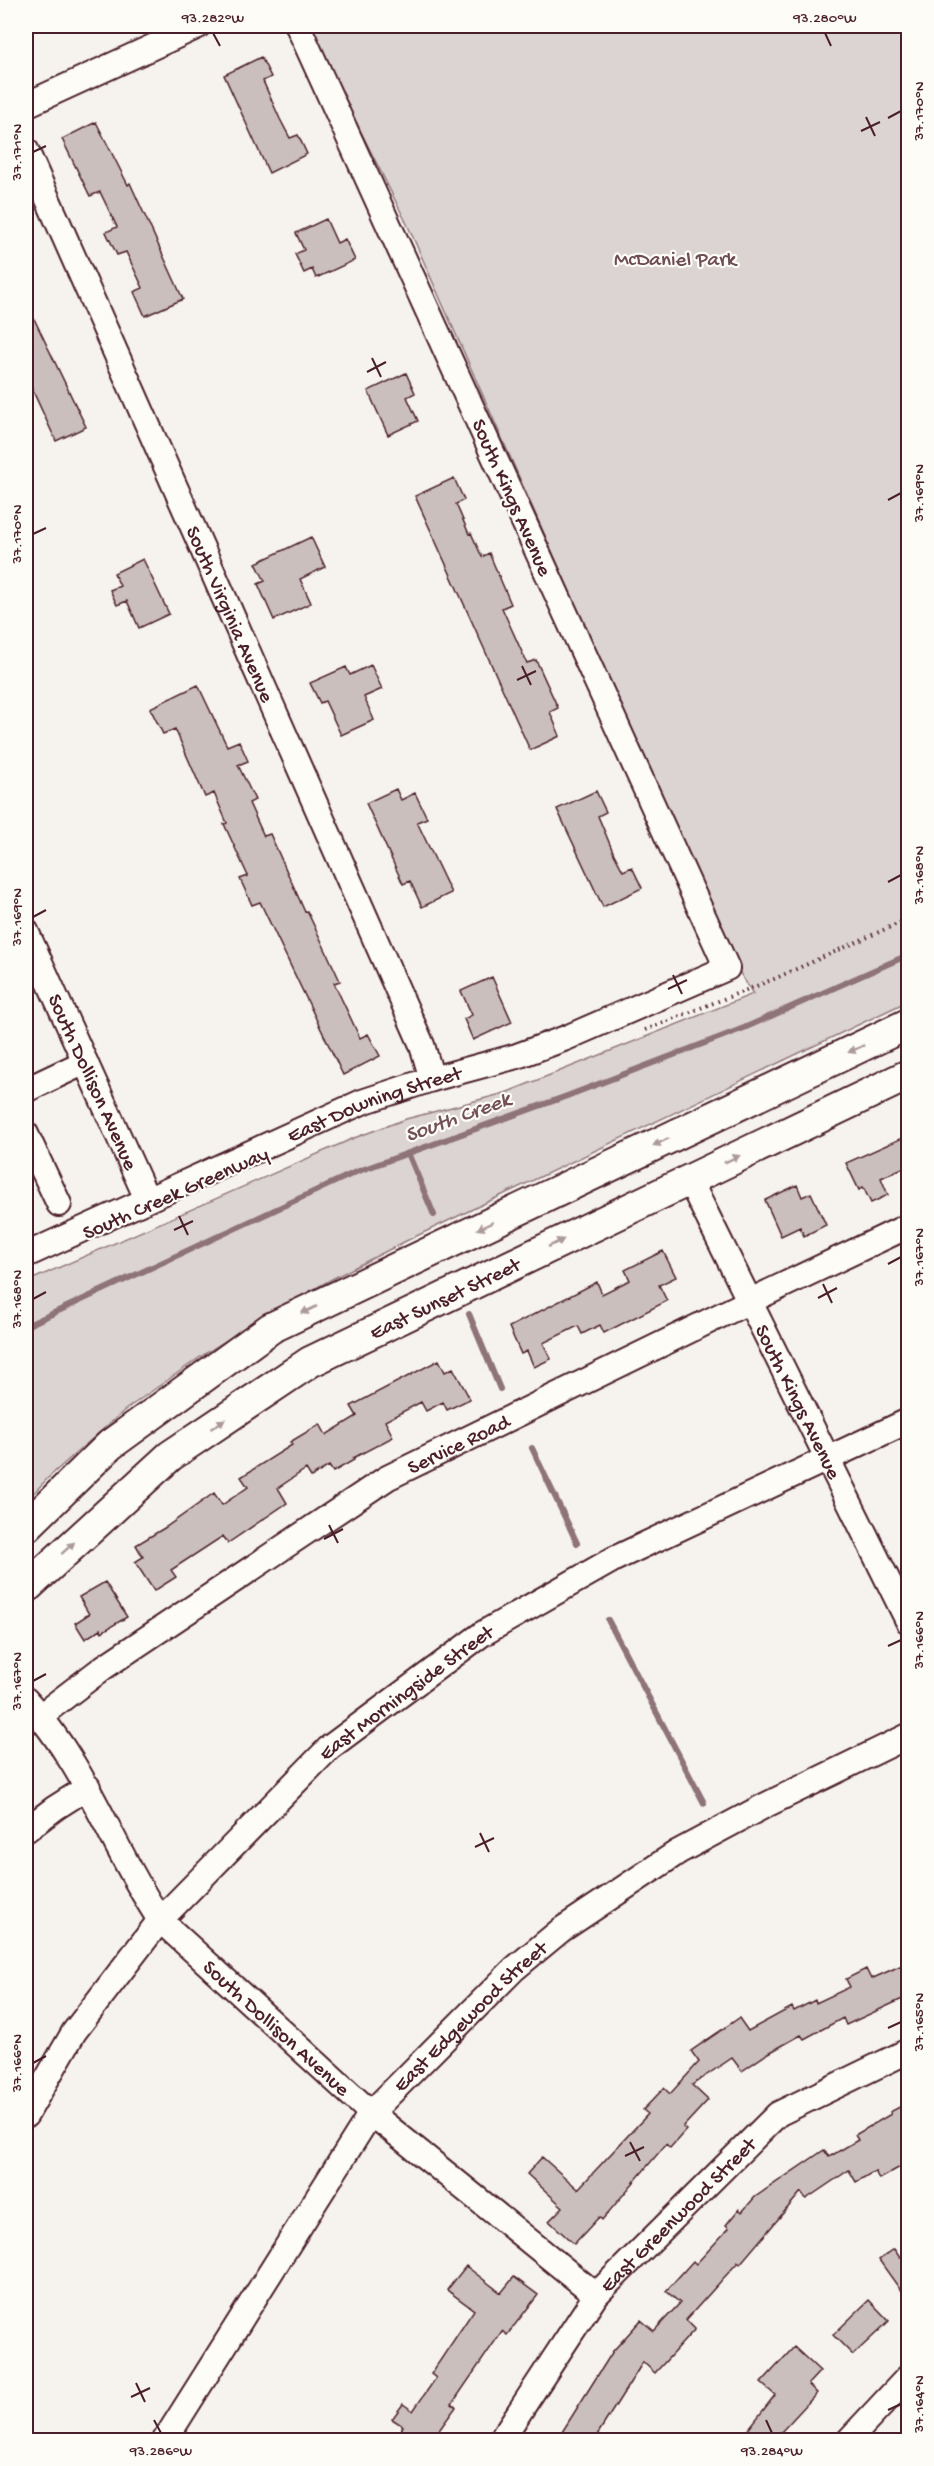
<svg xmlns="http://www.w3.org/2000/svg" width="934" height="2466" font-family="'Gochi Hand',sans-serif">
<rect width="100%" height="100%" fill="#f6f3ef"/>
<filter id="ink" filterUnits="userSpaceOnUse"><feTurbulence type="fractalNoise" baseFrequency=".0167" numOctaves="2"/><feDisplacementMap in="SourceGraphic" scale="12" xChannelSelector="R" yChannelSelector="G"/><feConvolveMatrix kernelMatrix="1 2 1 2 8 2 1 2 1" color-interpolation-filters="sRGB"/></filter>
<g filter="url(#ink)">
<path fill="#dcd4d2" stroke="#937a7e" stroke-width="1.5" d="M308 26H908V1001L406 1241 332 1279 252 1324 206 1353 125 1410 50 1476 26 1501V1282L354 1138 406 1119 505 1093 753 994 735 965 408 226Z"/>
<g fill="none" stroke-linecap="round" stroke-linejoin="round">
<path stroke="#8e7378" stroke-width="6" d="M408 1153 434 1215
M469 1314 500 1389
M26 1326 356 1172 567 1096 744 1028 908 955
M532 1448 577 1543
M608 1620 704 1803"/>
</g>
<path fill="#cbbfbe" stroke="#4a1f2b" stroke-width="1.5" d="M261 57 271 77 263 81 280 119 290 138 298 135 307 154 269 173 224 75Z
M96 122 128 185 130 183 183 299 145 316 134 292 143 288 126 252 117 255 106 232 117 227 100 192 90 196 62 139Z
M326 219 337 243 345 239 355 260 316 278 312 269 304 273 295 254 304 250 296 233Z
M26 302 86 427 56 441 26 376Z
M406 373 415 393 407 397 418 421 388 435 368 391Z
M454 478 464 500 456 504 469 534 471 533 482 557 489 553 511 604 502 608 527 663 536 660 558 708 550 712 560 736 530 750 415 496Z
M311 537 325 567 300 579 311 603 274 620 258 584 265 581 256 563Z
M143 559 169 614 139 628 127 601 117 605 110 590 120 586 114 573Z
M371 665 382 689 364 697 374 720 341 735 325 701 320 703 310 683 346 667 350 675Z
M198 685 227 746 239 741 248 761 238 765 255 800 249 803 264 836 270 834 305 912 307 911 319 936 340 981 334 983 360 1038 368 1034 380 1056 343 1075 260 902 252 905 240 879 248 876 224 824 227 823 214 793 205 797 175 729 163 734 150 708Z
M396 789 401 800 415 793 427 818 417 822 451 893 422 907 410 881 403 884 366 803Z
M596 791 606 812 598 816 614 854 623 871 632 867 642 888 603 907 557 809Z
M492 977 512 1022 473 1040 464 1019 472 1015 461 991Z
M909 1135V1165L881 1178 888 1195 871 1203 863 1187 859 1190 846 1163Z
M797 1185 802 1197 811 1193 826 1225 804 1236 800 1227 781 1236 765 1200Z
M663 1251 676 1277 659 1285 667 1301 604 1333 600 1325 582 1334 578 1326 543 1343 551 1359 534 1367 527 1351 521 1354 509 1327 597 1282 602 1294 630 1280 625 1270Z
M439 1360 445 1372 453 1368 470 1399 447 1410 443 1402 426 1411 421 1402 385 1421 393 1437 353 1458 354 1460 333 1472 329 1466 311 1477 306 1469 278 1488 287 1503 228 1543 223 1536 171 1570 176 1577 154 1591 135 1562 143 1557 136 1545 166 1527 214 1493 222 1505 248 1487 241 1477 292 1445 290 1442 320 1424 326 1435 357 1416 351 1406Z
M105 1582 127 1617 102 1632 101 1629 85 1639 75 1623 89 1614 79 1597Z
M909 1962V1996L846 2025 843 2018 804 2039 801 2035 767 2054 742 2071 732 2058 692 2085 708 2100 683 2127 686 2130 670 2148 666 2144 602 2220 599 2217 574 2244 549 2221 563 2207 527 2174 542 2157 578 2189 648 2114 643 2110 664 2088 670 2094 699 2062 691 2051 739 2018 748 2031 792 2007 794 2011 815 2000 816 2003 850 1987 846 1979 866 1969 871 1979Z
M909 2102V2162L879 2179 875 2171 856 2182 849 2170 806 2199 801 2192 740 2264 738 2262 686 2320 695 2329 655 2373 643 2362 594 2440H557L613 2351 641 2320 654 2331 680 2303 666 2291 693 2261 696 2264 729 2228 726 2225 739 2209 742 2212 755 2197 824 2150 829 2157 858 2140 855 2135 891 2114 890 2112Z
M894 2249 900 2258 909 2252V2302L879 2260Z
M466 2266 501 2293 514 2277 538 2295 507 2335 502 2331 452 2404 456 2407 432 2440H393L403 2426 392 2419 403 2404 413 2411 436 2378 431 2374 474 2310 447 2290Z
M869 2300 889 2321 853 2355 833 2335Z
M794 2347 820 2371 808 2384 817 2393 781 2432 793 2440H740L775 2395 761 2383Z"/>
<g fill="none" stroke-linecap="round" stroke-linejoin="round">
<g stroke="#4a1f2b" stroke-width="28">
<g id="minor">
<path d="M26 105 198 26"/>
<path id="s1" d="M26 150 422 1045 432 1079"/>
<path id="s2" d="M26 931 147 1199"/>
<path d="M26 1090 85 1062"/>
<path d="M26 1134 59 1204"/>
<path id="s3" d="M689 1179 908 1621"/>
<path id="s4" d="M26 1255 362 1102 432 1079 517 1056 566 1038 727 968 298 26"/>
<path id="s5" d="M26 1700C88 1768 110 1845 160 1920L371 2113 596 2295"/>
<path id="s6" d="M40 1716 104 1667 387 1478 750 1301 908 1226"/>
<path d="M26 1830 55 1808 88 1787"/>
<path id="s7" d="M26 2115 74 2032 160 1920 329 1748 482 1634 614 1559 908 1421"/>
<path id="s8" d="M165 2440 371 2113 514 1969 561 1930 678 1852 764 1806 908 1736"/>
<path id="s9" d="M501 2440 596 2295 778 2114 908 2051"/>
<path d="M849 2440 908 2377"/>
</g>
</g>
<g stroke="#4a1f2b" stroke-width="34">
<g id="major">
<path d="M26 1527 110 1445 271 1328 908 1024"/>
<path id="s10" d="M26 1588 170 1456 310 1362 908 1075"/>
</g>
</g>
<path stroke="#4a1f2b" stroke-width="4" stroke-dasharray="1.5 4.5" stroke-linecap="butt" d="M645 1030 774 979 908 919"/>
<use href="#minor" stroke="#fdfcf7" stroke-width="24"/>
<use href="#major" stroke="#fdfcf7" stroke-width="30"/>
</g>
<defs><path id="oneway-solid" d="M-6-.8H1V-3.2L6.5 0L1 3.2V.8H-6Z" transform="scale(1.5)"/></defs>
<g fill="#ac999b">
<use href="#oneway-solid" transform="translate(856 1049) rotate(155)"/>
<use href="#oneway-solid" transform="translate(661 1142) rotate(155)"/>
<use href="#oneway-solid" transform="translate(732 1159) rotate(-25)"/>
<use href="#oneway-solid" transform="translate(485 1226) rotate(155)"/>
<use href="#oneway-solid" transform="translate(556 1243) rotate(-26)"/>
<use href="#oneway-solid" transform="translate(309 1310) rotate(155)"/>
<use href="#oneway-solid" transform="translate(218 1424) rotate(-34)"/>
<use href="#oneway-solid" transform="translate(68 1548) rotate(-42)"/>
</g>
</g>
<path fill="none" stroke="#4a1f2b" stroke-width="2" d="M213 33 220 46M825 33 831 46M866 117 875 136M888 118 901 111M861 131 880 122M33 152 46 146M372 358 381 377M367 372 386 362M888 500 901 493M33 534 46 528M522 666 531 685M517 680 536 671M888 882 901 875M33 917 46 910M673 975 682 994M668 989 687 980M179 1216 188 1235M174 1230 193 1221M888 1264 901 1257M823 1284 832 1303M818 1298 837 1288M33 1299 46 1292M329 1525 338 1543M324 1539 343 1529M888 1646 901 1640M33 1681 46 1674M480 1833 489 1852M475 1847 494 1838M888 2028 901 2022M33 2063 46 2056M630 2142 640 2161M625 2156 644 2147M136 2383 145 2402M131 2397 150 2388M888 2410 901 2404M154 2420 161 2433M766 2420 772 2433"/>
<g text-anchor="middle" stroke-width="4.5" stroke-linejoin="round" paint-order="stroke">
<g font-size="21" fill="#6e4c55" stroke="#fdfcf7">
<text x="675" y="265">McDaniel Park</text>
</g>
<g font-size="21" fill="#4a1f2b" stroke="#fdfcf7">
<text transform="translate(513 497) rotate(66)" y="7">South Kings Avenue</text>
<text dy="7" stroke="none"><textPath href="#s1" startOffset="507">South Virginia Avenue</textPath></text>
<text dy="7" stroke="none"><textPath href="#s2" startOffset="165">South Dollison Avenue</textPath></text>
<text dy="7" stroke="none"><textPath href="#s4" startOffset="380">East Downing Street</textPath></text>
<text transform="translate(175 1192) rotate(-24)" y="7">South Creek Greenway</text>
<text dy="7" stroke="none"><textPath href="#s10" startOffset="513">East Sunset Street</textPath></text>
<text dy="7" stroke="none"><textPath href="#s3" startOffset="248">South Kings Avenue</textPath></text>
<text dy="7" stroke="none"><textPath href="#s6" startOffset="500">Service Road</textPath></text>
<text dy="7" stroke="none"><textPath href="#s7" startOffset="573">East Morningside Street</textPath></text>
<text dy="7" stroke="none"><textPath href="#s8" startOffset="525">East Edgewood Street</textPath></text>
<text dy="7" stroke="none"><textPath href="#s5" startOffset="417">South Dollison Avenue</textPath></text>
<text dy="7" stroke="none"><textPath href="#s9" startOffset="288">East Greenwood Street</textPath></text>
</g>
<g font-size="22" font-style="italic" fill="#725058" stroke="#fdfcf7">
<text transform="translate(457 1115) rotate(-20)" y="8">South Creek</text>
</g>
</g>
<rect width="934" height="2466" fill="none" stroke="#fdfcf7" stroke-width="66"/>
<rect x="33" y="33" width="868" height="2400" fill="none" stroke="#4a1f2b" stroke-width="2"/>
<g font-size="15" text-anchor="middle" fill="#4a1f2b">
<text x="213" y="22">93.282°W</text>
<text x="825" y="22">93.280°W</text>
<text transform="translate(918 111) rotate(-90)" y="5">37.170°N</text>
<text transform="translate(16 152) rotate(-90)" y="5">37.171°N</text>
<text transform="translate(918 493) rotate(-90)" y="5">37.169°N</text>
<text transform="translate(16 534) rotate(-90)" y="5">37.170°N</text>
<text transform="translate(918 875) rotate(-90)" y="5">37.168°N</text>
<text transform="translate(16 917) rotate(-90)" y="5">37.169°N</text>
<text transform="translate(918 1257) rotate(-90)" y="5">37.167°N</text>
<text transform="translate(16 1299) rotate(-90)" y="5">37.168°N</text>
<text transform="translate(918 1640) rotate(-90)" y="5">37.166°N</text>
<text transform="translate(16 1681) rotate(-90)" y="5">37.167°N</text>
<text transform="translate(918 2022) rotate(-90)" y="5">37.165°N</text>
<text transform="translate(16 2063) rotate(-90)" y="5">37.166°N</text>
<text transform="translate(918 2404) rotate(-90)" y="5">37.164°N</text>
<text x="161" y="2455">93.286°W</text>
<text x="772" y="2455">93.284°W</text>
</g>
</svg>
